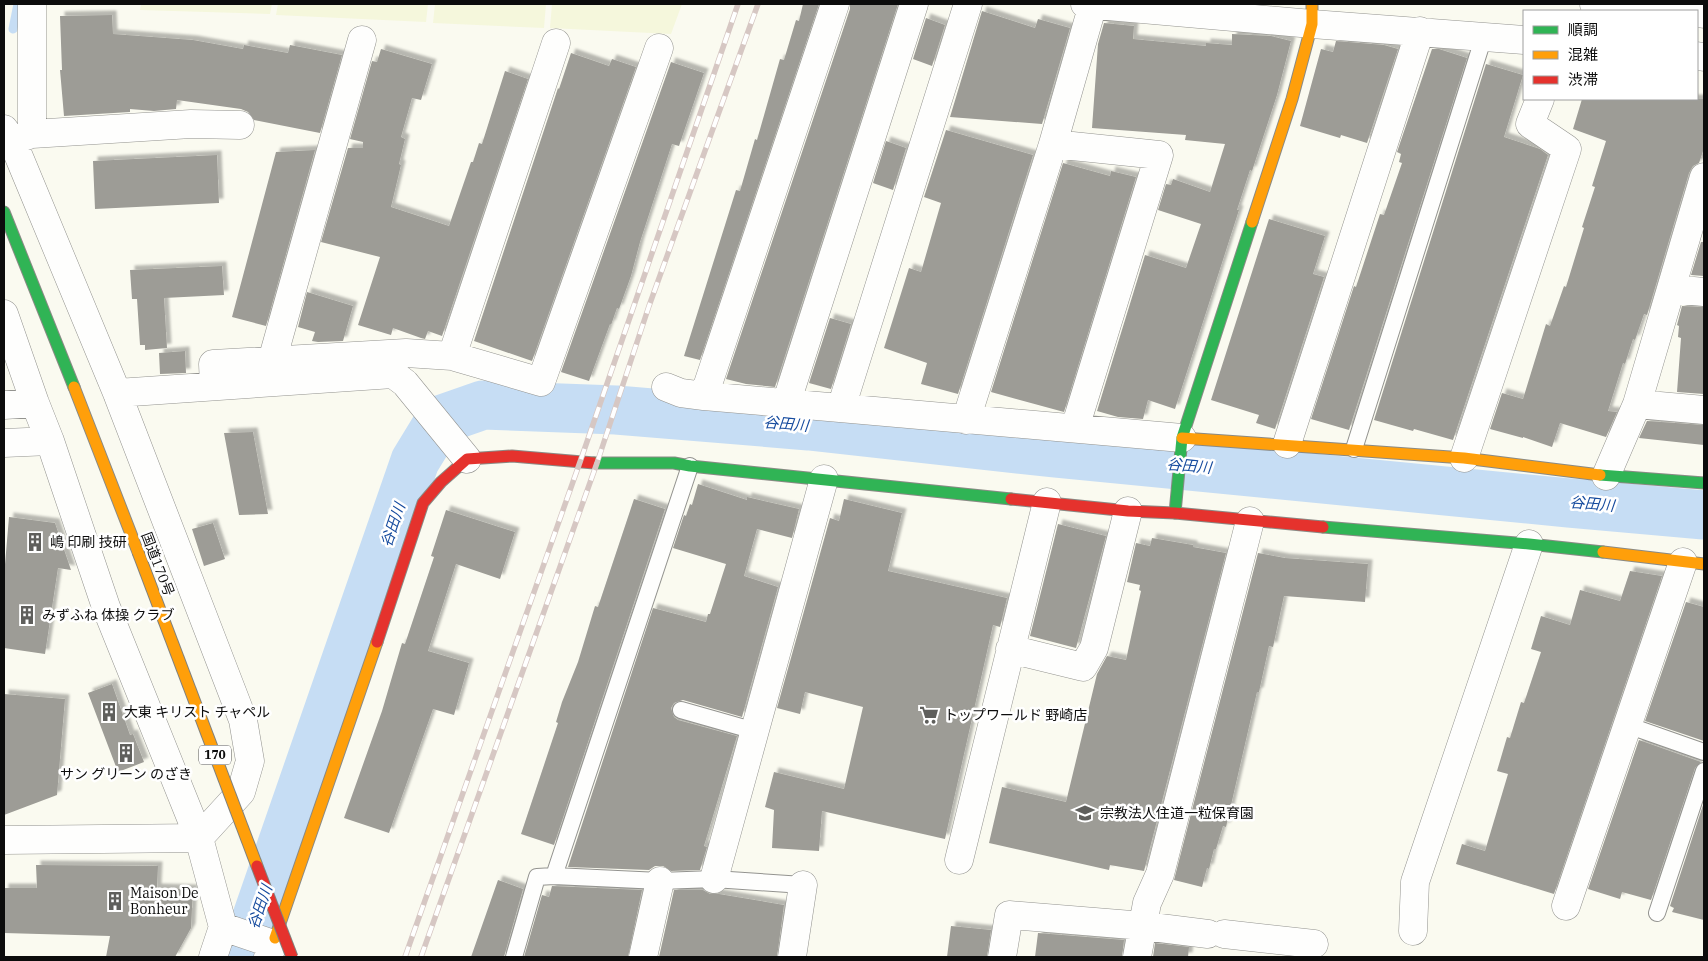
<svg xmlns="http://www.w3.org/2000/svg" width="1708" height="961" font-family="'IBM Plex Serif','Noto Sans JP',serif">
<defs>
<filter id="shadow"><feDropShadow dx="4.5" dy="-4.5" stdDeviation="1" flood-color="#0004"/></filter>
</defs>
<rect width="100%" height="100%" fill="#fafaf0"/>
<path fill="#f5f7dc" d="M141 4H272L270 14 140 10Z
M278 4H428L426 22 276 15Z
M435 4H546L544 28 433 23Z
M552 4H682L671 34 550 28Z"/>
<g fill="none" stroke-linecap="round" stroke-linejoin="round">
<path stroke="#c6ddf4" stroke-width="9" d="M13 29 18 4"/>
<path stroke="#c6ddf4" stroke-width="49" d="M243 957 415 461 440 420 483 405 616 410 809 426 1054 453 1569 503 1704 515"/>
</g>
<path fill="#9d9c96" filter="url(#shadow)" d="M803 4H819L700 360 684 356 736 190 740 191 755 139 757 140 780 59 784 60 796 20 799 21Z
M850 4H898L775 387 746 384 726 379 850 9Z
M982 11 1035 28 1038 19 1070 28 1042 124 950 117Z
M112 15 113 34 193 40 243 49 244 45 288 53 290 45 342 55 320 133 254 120 248 112 241 109 177 100 176 109 154 111 130 109V112L64 116 60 70H62L60 16Z
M926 18 945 25 932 66 913 59Z
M1104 23 1134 26 1133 39 1206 46V43L1232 45V34L1271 36 1291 41 1277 95 1252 171 1250 170 1237 210H1239L1175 409 1148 400 1143 419 1118 417 1097 411 1145 255 1186 268 1201 224 1158 210 1166 184 1171 185 1173 179 1210 192 1225 144 1185 140 1186 135 1092 128 1098 44Z
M1336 41 1384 45 1398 49 1367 143 1341 135 1340 138 1300 126 1321 49 1333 52Z
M381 49 432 64 421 100 412 98 401 137 405 139 399 164 401 165 391 207 449 226 471 162H473L479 143 482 144 505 71 528 79 442 336 428 331 425 339 421 338 393 328 391 335 358 325 380 257 321 242 348 148H363V142L350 139 372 61 377 62Z
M1432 49H1439L1467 58 1349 430 1311 419 1354 286 1356 287 1380 214 1384 215 1402 163 1399 162 1401 154 1397 152Z
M571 53 609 66 612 59 636 67 532 361 474 341 558 88 559 89Z
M671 62 704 73 679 146 672 144 640 242 631 276 619 309 617 308 611 325 610 324 589 381 561 372Z
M1486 64 1523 75 1504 137 1540 149 1548 155 1453 440 1414 429 1413 431 1374 420Z
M1582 99H1704V148L1699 163 1693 166 1689 173 1647 315 1644 314 1635 340 1633 339 1625 364 1623 363 1608 411 1617 412 1606 437 1560 423 1552 447 1523 437V438L1490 429 1502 393 1523 399 1546 324 1550 326 1564 286 1566 287 1584 228 1582 227 1595 187 1592 186 1606 141 1573 129Z
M946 130 1033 155 958 394 921 384 927 363 884 348 909 268 921 272 941 203 924 197Z
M886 141 906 148 893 190 873 183Z
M315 150 266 326 232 317 276 152Z
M217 155 219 203 95 209 93 161Z
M1063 163 1110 176 1111 171 1136 177 1064 412 991 392Z
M1269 219 1325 236 1313 274 1324 277 1275 429 1256 423 1259 415 1211 400Z
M1701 242H1704V276L1691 275Z
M222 266 224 295 164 298 167 348 145 350V345H140L137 299H132L130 270Z
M307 292 353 306 343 341 318 342 312 341 315 332 298 327Z
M1682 306 1704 307V394L1677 392 1681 338 1678 337 1679 326 1677 325Z
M830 318 851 324 831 389 809 383Z
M185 351 186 373 160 374 159 353Z
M1647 421 1704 425V445L1639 438Z
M253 432 268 514 239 515 224 433Z
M698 484 747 500V497L799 509 792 538 757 529 744 576 778 587 742 717 683 700 674 703 671 708 674 717 678 720 737 736 704 846 707 847 700 870 671 871 663 866H655L649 870 568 867 653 608 706 622 708 614H710L726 564 673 548 684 515 686 516 690 504 692 505Z
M634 499 665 509 554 845 521 834 558 723 556 722 562 702 578 662 595 606 598 607Z
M844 499 902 513 888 571 1007 598 1000 627 993 625 945 839 822 811 819 851 772 848 774 810 765 807 774 772 844 789 863 707 805 692 800 714 777 708 830 518 839 521Z
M446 510 515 532 500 579 456 564 428 651 469 663 454 715 433 709 389 833 344 818 382 711 402 643 405 644 434 557 431 556Z
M9 517 55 523 71 570 58 568 45 654 4 648V576Z
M213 523 225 559 204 566 192 529Z
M1058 524 1106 536 1076 648 1030 636Z
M1152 538 1193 545V547L1226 553 1144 871 1110 865 1109 870 989 843 1002 787 1066 802 1097 674 1107 656 1126 660 1141 591 1139 590 1140 585 1127 582 1136 543 1150 546Z
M1258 553 1285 558 1368 564 1365 602 1284 596 1273 647 1269 646 1259 692H1257L1226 827 1223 826 1216 849H1214L1209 869 1207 868 1202 887 1174 880Z
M1630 571 1662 576 1554 894 1456 864 1462 844 1485 851 1508 774 1497 771 1507 737 1510 738 1521 702 1524 703 1541 652 1531 649 1541 616 1570 625 1580 590 1620 601Z
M1686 602 1704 607V741L1645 721Z
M112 684 130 735 133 734 144 762 118 772 88 693Z
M4 694 65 699 57 795 4 815Z
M1639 740 1701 762 1695 768 1651 900 1622 892 1620 899 1588 889Z
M1704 802V920L1672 912 1674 908 1670 906Z
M36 865 158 866 157 888 193 889 191 928 175 957H106L110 936 4 933V888H37Z
M498 880 523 889 504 957H471Z
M552 886 642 890 628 957H524L542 895 549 897Z
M674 890H703L710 894H719L784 905 777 957H659Z
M951 926 991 930 987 957H947Z
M1038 933 1124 940 1122 957H1035Z
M1155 943 1189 947 1188 957H1153Z"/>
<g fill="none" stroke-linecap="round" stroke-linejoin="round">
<g stroke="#93938f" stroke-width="18">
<path id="lane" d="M1354 449 1484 36
M681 710 755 731
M1627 725 1704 752
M554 876 690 466
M1657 913 1704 771
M514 957 537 877 554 876 660 881 714 879 803 885"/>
</g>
<g stroke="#93938f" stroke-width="29">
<path id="street" d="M1085 4 1312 24 1524 40
M1594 4 1679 11
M1697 13 1704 14
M1697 56 1704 57
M4 129 12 140 117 393 243 720 250 761 241 792 199 838 4 840
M32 134 191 124 240 125
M14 140 32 134V4
M1053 144 1159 155 1075 428
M1671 289 1704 292
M4 314 35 403 50 441 106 607 199 838 223 927 213 957
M452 356 556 43
M272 361 362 40
M214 385 213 364 406 353 452 356 541 382 659 48
M666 387 681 393 704 396 1182 438
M117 393 393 374 405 383 467 459
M704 396 835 4
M786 404 914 4
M1637 404 1704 410
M4 405 35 403
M841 408 968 4
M966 420 1053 144 1093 4
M4 443 50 441
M1287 444 1420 31
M1464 458 1567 149 1530 124 1540 99
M1606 476 1637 404 1704 177
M1010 649 1083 667 1094 648 1128 511
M959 860 1047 502
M714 879 824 479
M1566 906 1683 562
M223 927 273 944 268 957
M1413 931 1415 882 1529 544
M1224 934 1314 944
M643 957 660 881
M792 957 803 885
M1002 957 1009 915 1144 926 1208 934
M1137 957 1147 903 1160 874 1250 521"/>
</g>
<g stroke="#8a8a85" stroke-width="13">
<path id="fast" d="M4 212 74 387
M594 463H674L690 466 1011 499
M1600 475 1704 483
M1175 513 1182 438 1252 222
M1323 527 1529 544 1603 552"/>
</g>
<g stroke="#8a8a85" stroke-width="13">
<path id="slow" d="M1252 222 1292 99 1312 24V4
M74 387 138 552
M1182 438 1464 458 1600 475
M1603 552 1704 564
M275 938 377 642"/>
</g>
<g stroke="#8a8a85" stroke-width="13">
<path id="jam" d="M1011 499 1128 511 1175 513 1323 527
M377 642 423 503 441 482 467 459 512 456 594 463"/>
</g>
<use href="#lane" stroke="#fefefd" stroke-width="16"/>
<use href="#street" stroke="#fefefd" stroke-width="28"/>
<use href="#fast" stroke="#30b455" stroke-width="11"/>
<use href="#slow" stroke="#ff9f0a" stroke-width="11"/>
<use href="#jam" stroke="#e5322d" stroke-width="11"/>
<g stroke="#d6c7c3" stroke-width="5.5">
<path id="rail" d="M405 957 580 462 738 4
M421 957 597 463 649 306 758 4"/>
</g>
<use href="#rail" stroke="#fff" stroke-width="4" stroke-dasharray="11" stroke-linecap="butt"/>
<g stroke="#80807c" stroke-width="13" stroke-linecap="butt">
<path id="slow-bridge" d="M138 552 257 866"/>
</g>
<g stroke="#80807c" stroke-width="13" stroke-linecap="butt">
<path id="jam-bridge" d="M257 866 292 957"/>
</g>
<use href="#slow-bridge" stroke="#ff9f0a" stroke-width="11"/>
<use href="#jam-bridge" stroke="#e5322d" stroke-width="11"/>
</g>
<defs>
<g id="building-bare" transform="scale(1.5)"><path d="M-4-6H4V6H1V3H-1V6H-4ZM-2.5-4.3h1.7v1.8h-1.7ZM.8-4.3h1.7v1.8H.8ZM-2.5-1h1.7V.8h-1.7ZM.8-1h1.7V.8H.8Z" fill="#5f5f5c" stroke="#fff" stroke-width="2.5" paint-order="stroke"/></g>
<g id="supermarket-bare" transform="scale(1.5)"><path d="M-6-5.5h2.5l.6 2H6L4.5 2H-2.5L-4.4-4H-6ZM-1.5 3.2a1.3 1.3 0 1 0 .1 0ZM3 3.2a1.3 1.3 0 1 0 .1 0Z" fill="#5f5f5c" stroke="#fff" stroke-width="2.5" paint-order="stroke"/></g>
<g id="school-bare" transform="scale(1.5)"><path d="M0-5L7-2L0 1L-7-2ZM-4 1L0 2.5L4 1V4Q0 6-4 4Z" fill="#5f5f5c" stroke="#fff" stroke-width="2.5" paint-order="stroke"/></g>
</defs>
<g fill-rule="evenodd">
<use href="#building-bare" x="35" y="542"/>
<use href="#building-bare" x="27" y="615"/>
<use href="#building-bare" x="109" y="712"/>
<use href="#supermarket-bare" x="929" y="715"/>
<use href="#building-bare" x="126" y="753"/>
<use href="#school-bare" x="1085" y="813"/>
<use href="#building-bare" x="115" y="901"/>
</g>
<g text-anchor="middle" stroke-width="5" stroke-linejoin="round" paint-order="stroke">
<rect fill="#fff" stroke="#555" stroke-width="1" x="199" y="745.5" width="32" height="19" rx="4"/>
<g font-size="12" font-weight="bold" fill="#0c0c0c">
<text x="215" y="759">170</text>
</g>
<g font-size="14" fill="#0c0c0c" stroke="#fff" text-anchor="start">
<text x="50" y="547">嶋 印刷 技研</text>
<text x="42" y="620">みずふね 体操 クラブ</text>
<text x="124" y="717">大東 キリスト チャペル</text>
<text x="944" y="720">トップワールド 野崎店</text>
<text x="126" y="779" text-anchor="middle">サン グリーン のざき</text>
<text x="1100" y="818">宗教法人住道一粒保育園</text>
<text x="130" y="898">Maison De<tspan x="130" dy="16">Bonheur</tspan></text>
</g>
<g font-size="14" fill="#0c0c0c" stroke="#fff">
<text transform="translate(158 564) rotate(69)" y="5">国道170号</text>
</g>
<g font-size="15" font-style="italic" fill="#164b9e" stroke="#fff">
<text transform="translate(786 424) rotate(5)" y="5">谷田川</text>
<text transform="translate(1189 466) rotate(5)" y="5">谷田川</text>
<text transform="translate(1592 504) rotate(5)" y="5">谷田川</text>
<text transform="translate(393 525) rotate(-71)" y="5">谷田川</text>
<text transform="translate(260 907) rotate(-71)" y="5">谷田川</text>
</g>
</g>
<rect width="1708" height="961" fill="none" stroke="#0c0c0c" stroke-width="10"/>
<rect x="1523" y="10" width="175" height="90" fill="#ffffff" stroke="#9e9e9e"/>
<rect x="1533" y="26" width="25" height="8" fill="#30b455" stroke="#9e9e9e"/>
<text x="1568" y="35" font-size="15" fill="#0c0c0c">順調</text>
<rect x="1533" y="51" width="25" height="8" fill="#ff9f0a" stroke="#9e9e9e"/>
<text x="1568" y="60" font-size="15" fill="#0c0c0c">混雑</text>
<rect x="1533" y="76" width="25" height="8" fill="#e5322d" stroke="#9e9e9e"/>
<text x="1568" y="85" font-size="15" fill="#0c0c0c">渋滞</text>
</svg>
